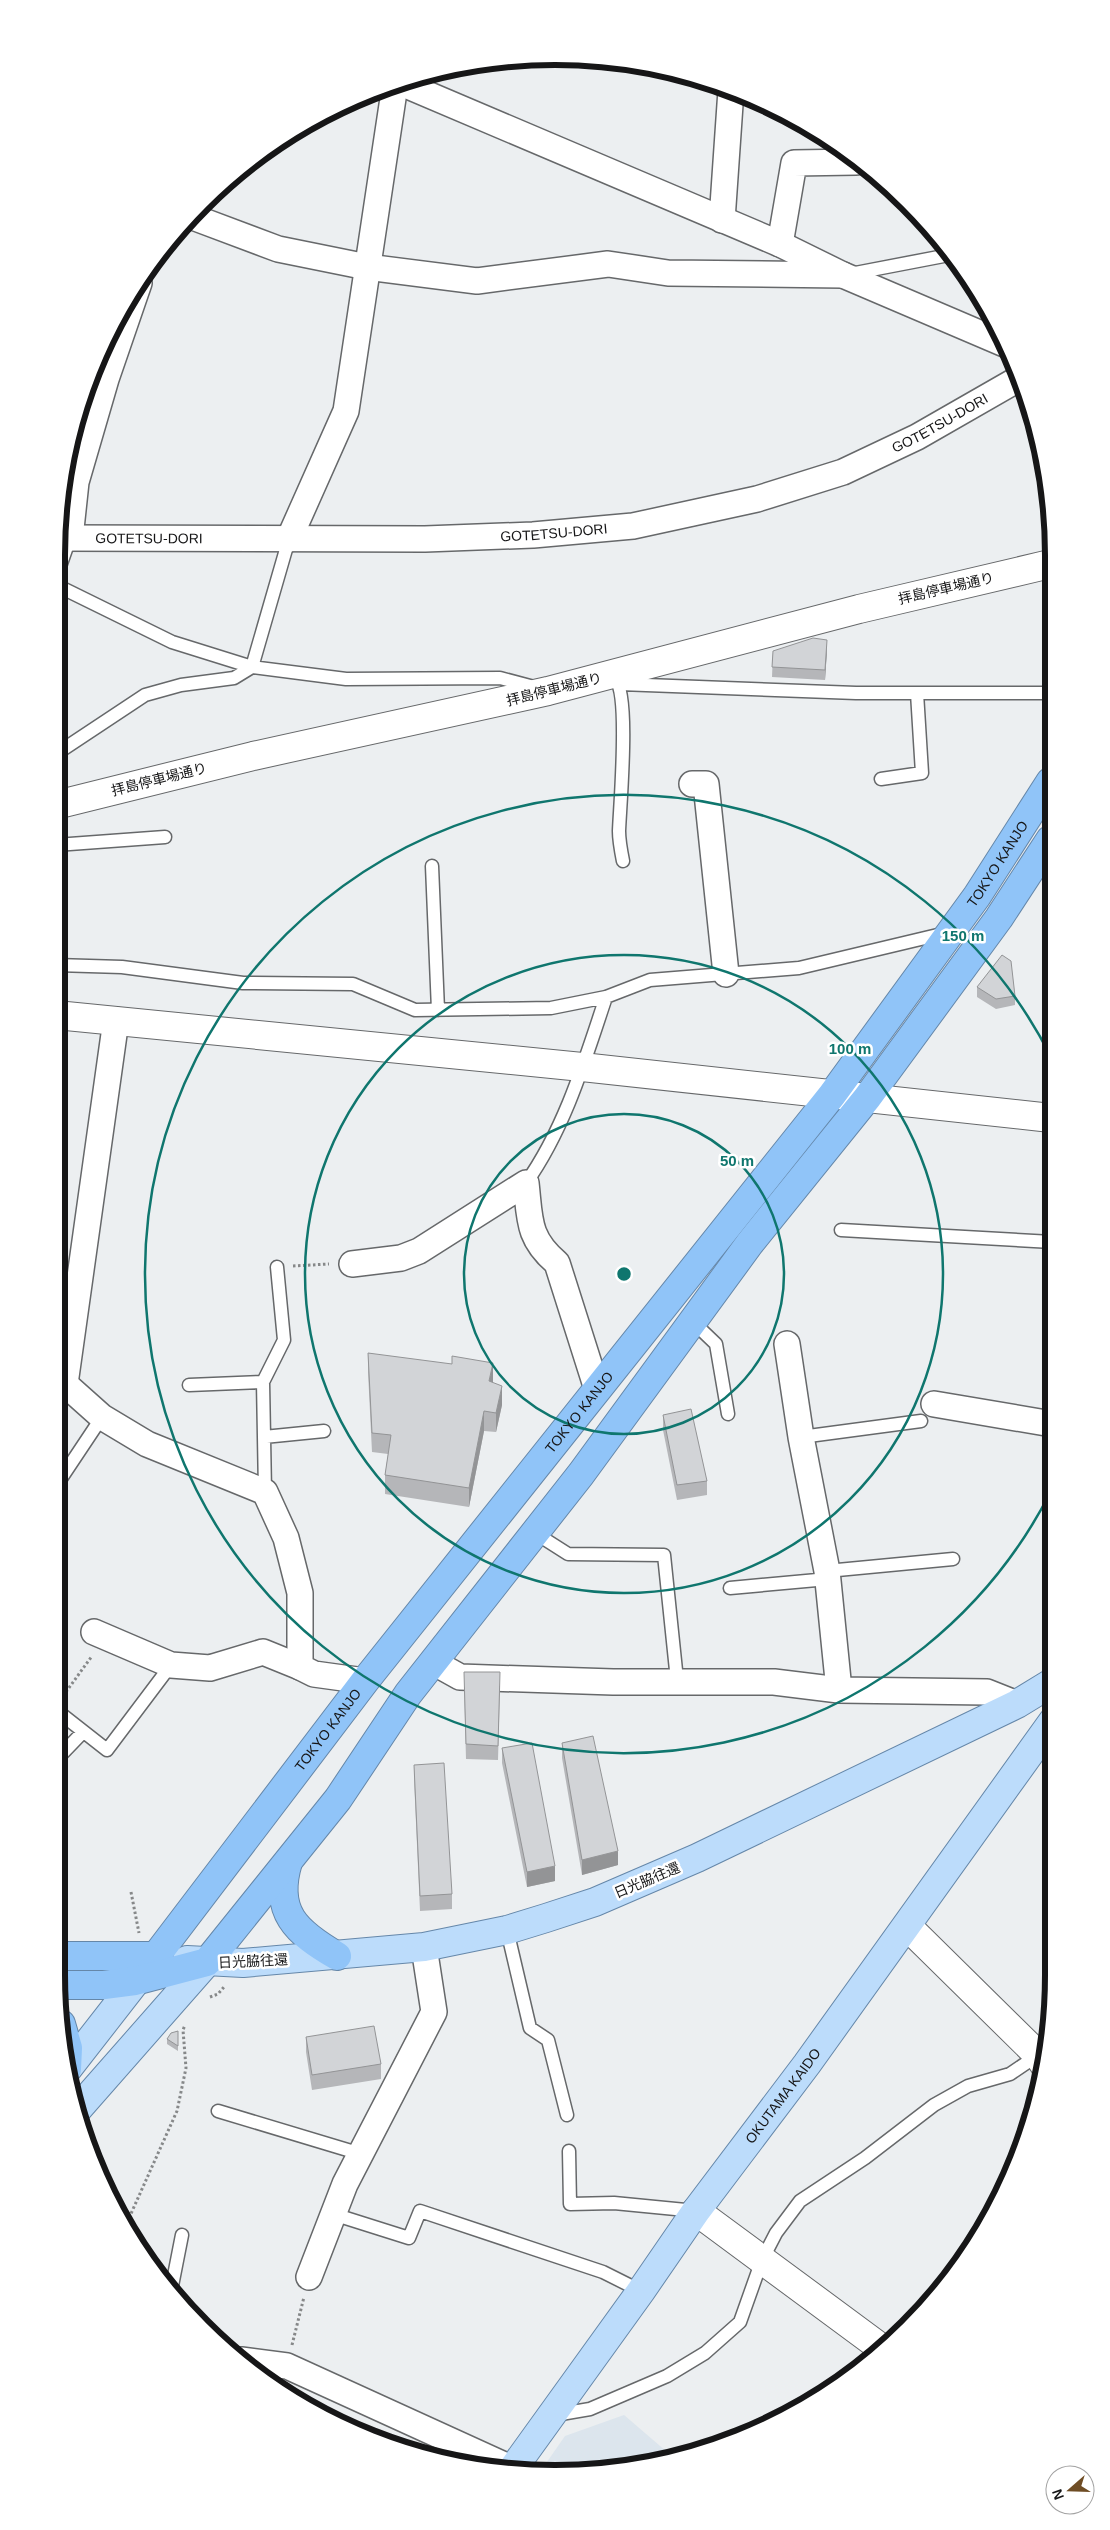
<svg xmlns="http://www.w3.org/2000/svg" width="1110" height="2530" font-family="Arial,'Noto Sans JP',sans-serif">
<rect width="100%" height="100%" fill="#eceff1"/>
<path fill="#dce5ed" d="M624 2415 674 2458 652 2464 555 2474 540 2472 565 2436Z"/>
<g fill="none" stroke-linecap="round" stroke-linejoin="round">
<g stroke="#66686a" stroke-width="15">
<path id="lane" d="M850 274 949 255
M56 578 70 538
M56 585 172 642 252 667 346 679 500 678 534 687
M615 679C630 694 620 804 619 831 619 841 621 851 623 861
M620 684 856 693H1050
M56 754 145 695 181 685 234 678 252 667 289 539
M881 779 922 773 917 693
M56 845 165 837
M432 866 438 1010
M56 965 122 967 243 983 353 984 415 1010 551 1008 606 997 650 980 799 968 946 933
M526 1183C565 1128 585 1060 606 997
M841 1230 1052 1242
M692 1321 716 1344 728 1414
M189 1385 263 1382
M264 1437 324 1431
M801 1437 921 1421
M56 1486 102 1417
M265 1492 263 1382 284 1340 277 1267
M535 1533 568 1554 664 1555 677 1680
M827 1571 953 1559
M730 1588 828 1579
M56 1710 107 1750 171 1665
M56 1760 83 1732
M507 1930 530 2028 548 2040 567 2115
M218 2111 361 2154
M569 2151 570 2204 614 2203 696 2211
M333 2214 409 2238 420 2211 603 2272 641 2291
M171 2291 182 2235
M555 2415 590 2409 667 2376 705 2353 740 2322 762 2260 776 2233 800 2201 865 2158 934 2105 968 2086 1010 2074 1038 2055 1048 2033"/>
</g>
<g stroke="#66686a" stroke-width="28">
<g id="street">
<path d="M401 83 780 244 843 275 1007 345"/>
<path d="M190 216 278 249 367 267 477 281 608 264 668 273 843 275"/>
<path d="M722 220 731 90"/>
<path d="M780 244 794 163 856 162"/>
<path id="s1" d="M58 538 425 539 533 535 633 526 757 499 843 472 917 437 1020 378"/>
<path d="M70 538 76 482 106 379 139 283"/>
<path d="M289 539 346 411 395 85"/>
<path d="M692 784H706L726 974"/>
<path d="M352 1264 401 1258 419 1251 526 1183C530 1218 527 1238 557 1263L597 1389"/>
<path d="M787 1344 801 1437 827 1571 839 1690"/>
<path d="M56 1380 65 1384 102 1417 147 1444 265 1492 286 1538 300 1593V1667L314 1674 365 1681"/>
<path d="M65 1384 116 1020"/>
<path d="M934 1404 1052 1424"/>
<path d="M94 1632 171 1665 210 1668 263 1652 300 1667"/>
<path d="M433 1662 460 1677 613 1682H774L839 1690 987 1692 1017 1704"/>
<path d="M309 2277 345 2184 434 2012 424 1947"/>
<path d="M241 2360 287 2366 513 2469"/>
</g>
</g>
<g stroke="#66686a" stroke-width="30">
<path id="secondary" d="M56 805 253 756 548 691 859 609 1050 564
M56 1015 582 1067 1051 1118
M907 1926 1038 2055 1045 2066
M696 2211 884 2350"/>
</g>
<g stroke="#6587a9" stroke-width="30">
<g id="primary">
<path d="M187 1960 243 1963 424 1947 507 1930 546 1918 595 1902 697 1858 1017 1704 1053 1682"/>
<path d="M66 2071 147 1967"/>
<path d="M76 2111 207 1962"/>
<path id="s2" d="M512 2470 641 2291 696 2211 807 2064 1053 1721"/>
</g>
</g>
<g stroke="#6587a9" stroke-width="30">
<g id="highway">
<path d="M288 1862C273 1912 296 1932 337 1956"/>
<path id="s3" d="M56 1956H156L365 1681 832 1095 977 896 1050 782"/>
<path d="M57 1985H104L135 1981 207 1962 338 1799 408 1694 581 1474 750 1243 867 1098 999 918 1050 840"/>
<path d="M61 2024 68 2048 67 2069"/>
</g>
</g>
<path stroke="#868889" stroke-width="3" stroke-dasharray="2.5 2.5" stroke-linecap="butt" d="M293 1266 329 1264
M63 1696 92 1656
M131 1892 139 1933
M210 1997 218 1994 224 1987
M125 2227 177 2111 186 2068 183 2030 185 2025
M292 2345 304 2297"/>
<use href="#lane" stroke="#fff" stroke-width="12"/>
<use href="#street" stroke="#fff" stroke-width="25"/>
<use href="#secondary" stroke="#fff" stroke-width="28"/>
<use href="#primary" stroke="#bcdcfb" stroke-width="28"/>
<use href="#highway" stroke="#90c4f8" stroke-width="28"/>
</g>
<path fill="#b5b6b9" d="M827 650 825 680 772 677 773 651Z
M977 987 1015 996V1005L996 1009 977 997Z
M368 1353 493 1383 502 1405 496 1432 484 1431 469 1507 385 1494V1475L388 1454 372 1452 368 1372Z
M663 1415 707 1481V1495L677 1500 663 1430Z
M500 1686 498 1760 466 1759 464 1687Z
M562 1743 618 1865 582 1875 562 1758Z
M502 1748 555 1881 527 1887 502 1763Z
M414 1765 452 1894V1909L420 1911 414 1779Z
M178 2031V2051L167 2044V2039Z
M306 2037 381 2064V2079L312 2090 306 2052Z"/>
<path fill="#939496" d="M827 640V650L825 680V670Z
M493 1363V1383L489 1381Z
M502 1386V1405L496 1432V1413Z
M484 1411V1431L469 1507V1488Z
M618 1851V1865L582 1875V1860Z
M555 1866V1881L527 1887V1872Z"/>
<path fill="#d2d4d7" stroke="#939496" d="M813 638 827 640 825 670 772 667 773 651Z
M1002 955 1011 961 1015 996 996 999 977 987Z
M368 1353 452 1364V1356L493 1363 489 1381 502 1386 496 1413 484 1411 469 1488 385 1475 391 1435 372 1433Z
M691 1409 707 1481 677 1485 663 1415Z
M464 1672H500L498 1746 466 1744Z
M593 1736 618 1851 582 1860 562 1743Z
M532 1743 555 1866 527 1872 502 1748Z
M444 1763 452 1894 420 1896 414 1765Z
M374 2026 381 2064 312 2075 306 2037Z
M178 2031V2046L167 2039 171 2033Z"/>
<g fill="none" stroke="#0f766e" stroke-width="2.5">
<circle cx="624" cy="1274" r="160"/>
<circle cx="624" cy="1274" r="319"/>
<path d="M1051 1491A479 479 0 1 1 1051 1057"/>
</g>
<g text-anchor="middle" stroke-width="5" stroke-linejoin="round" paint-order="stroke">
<g font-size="14" fill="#161617" stroke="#fff">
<text dy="5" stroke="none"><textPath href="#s1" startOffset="901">GOTETSU-DORI</textPath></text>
<text dy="5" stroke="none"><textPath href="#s1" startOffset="496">GOTETSU-DORI</textPath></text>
<text dy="5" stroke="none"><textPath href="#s1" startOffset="91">GOTETSU-DORI</textPath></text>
<text transform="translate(946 588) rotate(-13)" y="5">拝島停車場通り</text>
<text transform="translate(554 689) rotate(-14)" y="5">拝島停車場通り</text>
<text transform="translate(159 779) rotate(-14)" y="5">拝島停車場通り</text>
<text dy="5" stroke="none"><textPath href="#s3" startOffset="1479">TOKYO KANJO</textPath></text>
<text dy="5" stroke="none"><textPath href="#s3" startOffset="789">TOKYO KANJO</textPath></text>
<text dy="5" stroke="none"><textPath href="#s3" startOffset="384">TOKYO KANJO</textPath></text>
<text transform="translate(647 1880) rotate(-23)" y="5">日光脇往還</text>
<text transform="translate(253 1961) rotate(-3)" y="5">日光脇往還</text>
<text dy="5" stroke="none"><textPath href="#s2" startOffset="462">OKUTAMA KAIDO</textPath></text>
</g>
</g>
<path d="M0 0H1110V2530H0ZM555 65H555A490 490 0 0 1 1045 555V1975A490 490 0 0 1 555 2465H555A490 490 0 0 1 65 1975V555A490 490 0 0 1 555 65Z" fill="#fff" fill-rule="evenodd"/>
<path fill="none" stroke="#161617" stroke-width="6" d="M555 65H555A490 490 0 0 1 1045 555V1975A490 490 0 0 1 555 2465H555A490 490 0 0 1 65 1975V555A490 490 0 0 1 555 65Z"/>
<circle cx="624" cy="1274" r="8" fill="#0f766e" stroke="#fff" stroke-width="2.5"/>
<g font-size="15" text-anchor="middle" font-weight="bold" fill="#0f766e" stroke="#fff" stroke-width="5" stroke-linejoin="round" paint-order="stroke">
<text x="963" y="941">150 m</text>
<text x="850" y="1054">100 m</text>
<text x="737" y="1166">50 m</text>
</g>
<g transform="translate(1070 2490) rotate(250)"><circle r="24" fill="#ffffff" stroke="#a2a2a2"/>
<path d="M0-4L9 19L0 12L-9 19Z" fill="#6f4d25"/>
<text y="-8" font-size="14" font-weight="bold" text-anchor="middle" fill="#161617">N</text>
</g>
</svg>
